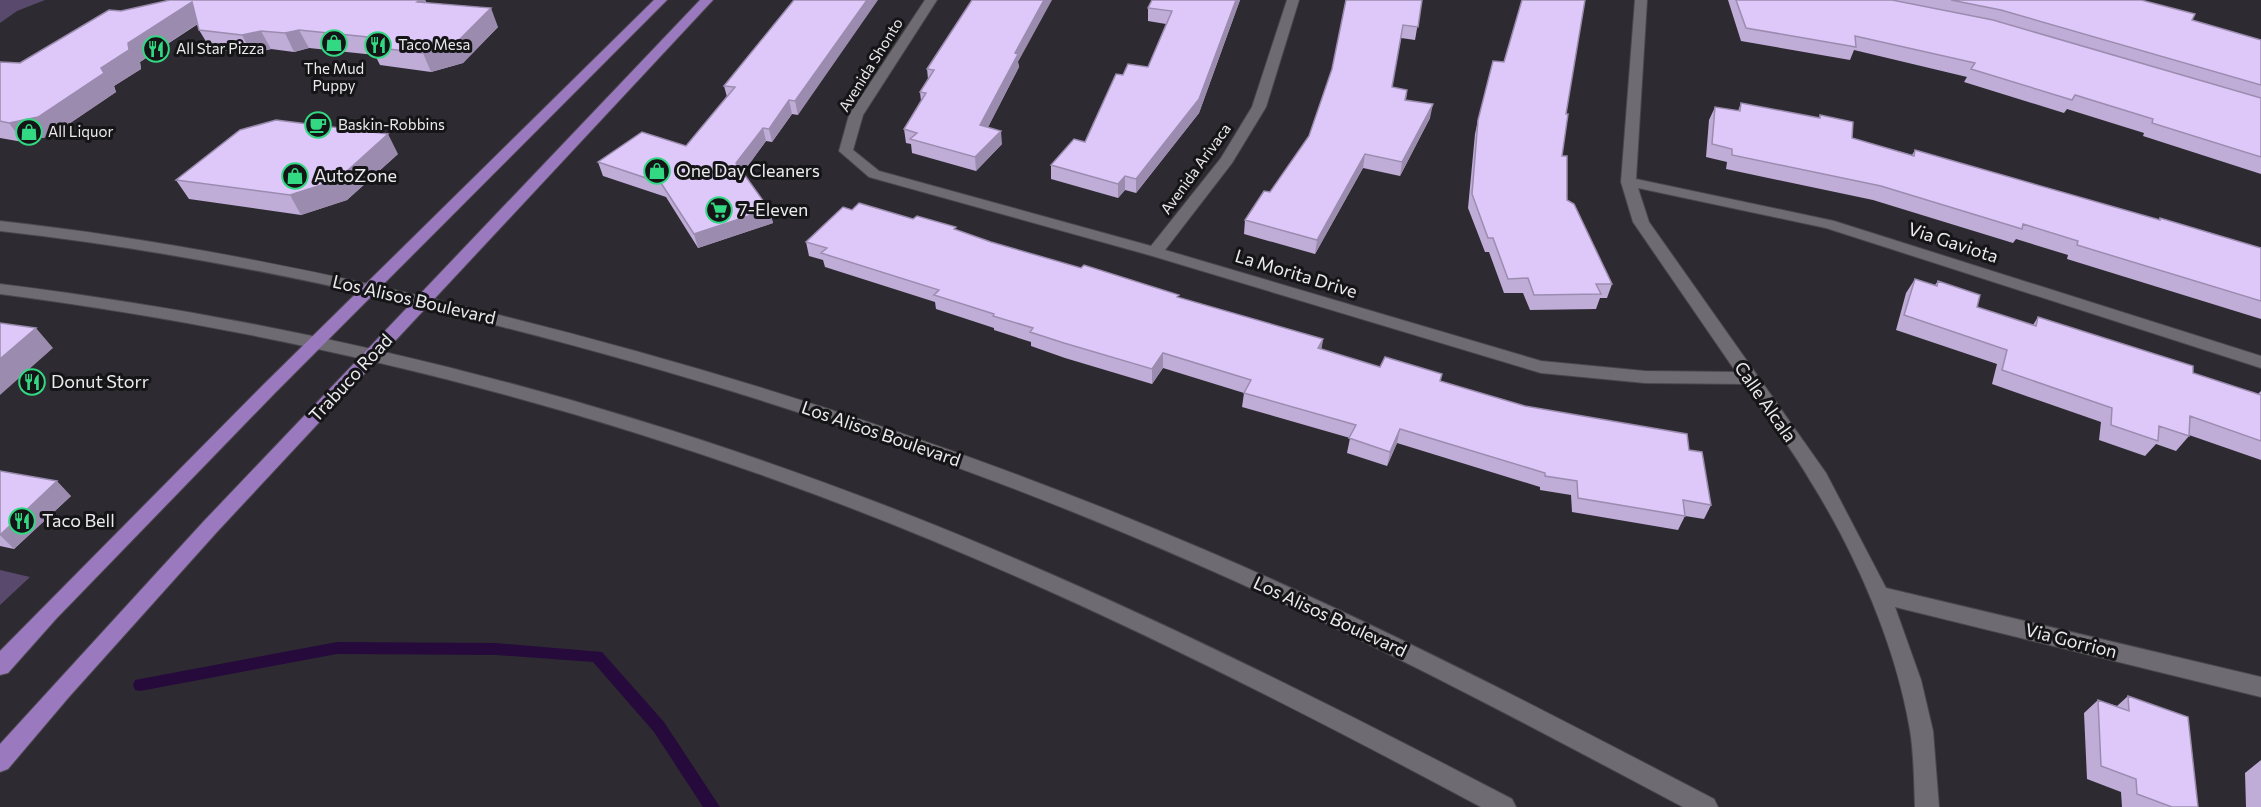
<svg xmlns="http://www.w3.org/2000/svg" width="2261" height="807" font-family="Commissioner,sans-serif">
<rect width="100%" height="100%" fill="#2d2b31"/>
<path fill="#59496c" d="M0 0H45L17 11 0 23Z
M0 570 30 577 0 605Z"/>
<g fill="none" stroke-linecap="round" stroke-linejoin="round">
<path fill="#260a3c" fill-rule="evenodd" d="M337 642 496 643 602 652 664 722 720 807H703L654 732 593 662 496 655 337 654 140 691 135 690 133 685 135 680 140 679Z"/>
<g stroke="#49474c" stroke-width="2">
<path id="street" d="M925 0H937L863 115 853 150 879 171 1151 246 1221 158 1252 107 1287 0H1299L1266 107 1232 163 1165 250 1541 361 1645 371 1736 372 1633 222 1621 182 1635 0H1647L1636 179 1834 221 2261 356V368L1826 228 1638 188 1649 222 1826 473 1886 588 2261 677V697L1895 607 1921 680 1933 731 1939 807H1915C1914 782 1914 755 1910 730 1896 646 1856 554 1811 482 1791 448 1767 416 1744 384L1645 383 1541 373 1149 255 869 177 839 151 849 115Z"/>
</g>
<g stroke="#49474c" stroke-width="2">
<path id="secondary" d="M0 221C171 240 337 274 503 316 743 376 977 452 1205 550 1379 624 1547 712 1714 799L1718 807H1683C1521 721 1360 635 1192 562 969 464 739 387 503 327 337 284 171 250 0 231Z
M0 284C299 321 594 394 876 502 1095 586 1305 691 1512 799L1516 807H1481C1255 686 1025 570 784 483 531 391 268 329 0 294Z"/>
</g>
<g stroke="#49474c" stroke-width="2">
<path id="primary" d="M654 0H667L275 393 56 619 8 673 0 675V651L263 385Z
M700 0H713L217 532 69 697 8 769 0 772V744L203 522Z"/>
</g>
<use href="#street" fill="#6e6b72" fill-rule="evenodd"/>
<use href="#secondary" fill="#6e6b72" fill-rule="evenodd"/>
<use href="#primary" fill="#9a79bf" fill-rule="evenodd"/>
</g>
<path fill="#bfacd7" d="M425 0 427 3 498 27 463 63 431 72 380 65 375 55 309 48 294 52 271 49 252 54 210 48 199 30 198 24 140 62 141 69 114 86 116 92 51 136 23 142 0 138V62L20 63 121 11Z
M794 0 798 115 792 114 772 142 766 141 743 172 769 209 773 223 698 248 666 197 603 176 598 162 686 146 727 97 724 86Z
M1240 0 1199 113 1136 193 1125 190 1118 198 1051 179V165L1085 142 1123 75 1148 67 1166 24 1148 21V8Z
M1422 0 1415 40 1401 38 1392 87 1407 90 1406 100 1430 118 1400 176 1363 168 1315 254 1244 234 1245 220 1270 192 1309 136 1332 69Z
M1728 0H2141L2192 20 2261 40V174L2143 136 2144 133 2067 109 2064 113 1964 82 1967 77 1854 50 1850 60 1741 41Z
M1018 62 1019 67 988 127 1002 144 976 171 912 153 911 144 906 143 904 129 921 101 920 92 928 79 927 69Z
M1741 103 1819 118 1820 115 1852 138 1912 155 1915 150 2158 220 2160 218 2261 248V319L2067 259 2068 255 2016 239 2013 243 1873 200 1726 169 1727 162 1706 157 1709 120 1715 107 1738 111Z
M1566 114 1562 156 1567 200 1612 284 1607 298H1600L1596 309 1530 310 1523 293H1504L1489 252H1485L1468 208 1475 134 1478 120Z
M398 154 347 200 301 215 189 199 176 180Z
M852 210 913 219 956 230 991 242 1179 298 1323 339 1321 349 1380 367 1441 381 1525 406 1689 450 1711 505 1704 519 1685 516 1678 530 1572 512 1571 495 1540 490V487L1397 443 1387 466 1347 453 1350 438 1242 407 1244 393 1163 368 1152 384 1065 358 1031 346V342L994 330V328L936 309 935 302 825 267 823 260 809 256 806 242Z
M1915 279 1935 285 1938 281 1977 307 2033 325 2038 317 2193 373 2258 394 2261 391V460L2189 435V436L2176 451 2156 444 2145 456 2099 440 2101 422 1992 384 1997 364 1896 330 1906 293Z
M0 471 71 496 14 549 0 546Z
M2128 696 2198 807H2122L2121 792 2087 779 2084 713 2098 700 2117 706Z
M2261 760V807H2246L2245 773Z"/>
<path fill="#9b8caf" d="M420 0H425L432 15 417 2Z
M867 0H878L798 115 795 101Z
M1044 0H1052L1018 62 1019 67 982 139 980 125 1015 53Z
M1236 0H1240L1199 113 1136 193V179Z
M192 2 203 20 140 62 141 69 114 86 116 92 51 136 23 142 9 123 101 68 128 43Z
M491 8 498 27 463 63 431 72 423 53Z
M299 30 309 48 294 52 285 33Z
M261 31 271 49 252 54 242 35Z
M789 100 792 114 772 142 769 129Z
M1433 104 1430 118 1400 176 1402 162Z
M763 128 766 141 740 177 736 163Z
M1001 131 1002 144 976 171 975 157Z
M388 134 398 154 347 200 301 215 290 195Z
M1365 154 1363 168 1315 254 1317 240Z
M1125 176V190L1118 198V184Z
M769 209 773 223 698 248 694 234Z
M36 328 53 348 0 395V359Z
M1323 339 1321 353 1318 348Z
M1163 353V368L1152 384V369Z
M1400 429 1397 443 1387 466 1390 452Z
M57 481 71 496 14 549 0 535Z"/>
<path fill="#dec8fa" stroke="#9b8caf" stroke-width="1.5" d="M170 0H420L417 2 491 8 455 44 423 53 371 47 368 37 299 30 285 33 261 31 242 35 199 30 192 2 128 43 129 50 101 68 104 73 38 117 9 123 0 121V62L20 63 109 10 121 11Z
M794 0H867L795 101 789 100 769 129 763 128 736 163 769 209 694 234 661 183 598 162 642 132 686 146 735 87 724 86Z
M972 0H1044L1015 53 1018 54 980 125 1001 131 975 157 910 139 917 133 904 129 926 93 920 92 934 70 927 69Z
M1152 0H1236L1199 99 1136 179 1125 176 1118 184 1051 165 1074 139 1085 142 1116 74 1123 75 1128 64 1148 67 1172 11 1148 8Z
M1346 0H1422L1418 27 1403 25 1392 87 1407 90 1405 100 1433 104 1402 162 1365 154 1317 240 1245 220 1264 191 1270 192 1309 136 1332 69Z
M1522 0H1585L1566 114H1568L1562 156H1567V200L1574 204 1612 284H1596L1601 294 1534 295 1528 278 1508 279 1493 238H1488L1472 194 1478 120 1493 61 1504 62Z
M1736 0H1892L1993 20 2261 98V157L2152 123 2153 119 2075 95 2072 100 1971 69 1975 63 1855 36 1856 47 1746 28Z
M1951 0H2141L2195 14 2192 20 2261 40V85L2001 10Z
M1741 103 1820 118V115L1853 122 1852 138 1914 156 1915 150 2160 220V218L2261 248V301L2077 245 2078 241 2023 224 2022 229 1881 186 1732 155V149L1712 144 1715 107 1740 111Z
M276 120 388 134 337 180 290 195 176 180 240 130Z
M859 203 913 219 917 216 956 227 954 229 991 242 1081 268 1084 265 1179 295 1177 297 1323 339 1318 348 1380 367 1385 357 1442 374 1440 381 1525 406 1687 434 1689 450 1702 452 1711 505 1683 500 1685 516 1578 498 1577 481 1545 476V473L1400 429 1390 452 1349 438 1356 425 1244 393 1251 380 1163 353 1152 369 1064 343 1030 332 1033 328 993 316 994 314 934 295 939 290 821 253 827 248 806 242 843 207 852 210Z
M1915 279 1937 286 1938 281 1980 295 1977 307 2036 326 2038 317 2193 366V373L2261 395V441L2190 416 2189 436 2159 426 2158 441 2111 425 2112 408 2002 370 2007 350 1904 315Z
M0 323 36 328 0 359Z
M0 471 57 481 0 535Z
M2128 696 2188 717 2198 807H2172L2137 794 2136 779 2101 766 2098 700 2129 711Z"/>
<defs>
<g id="shop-ring" transform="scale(1.35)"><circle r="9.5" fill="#151417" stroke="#32d882" stroke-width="1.5"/><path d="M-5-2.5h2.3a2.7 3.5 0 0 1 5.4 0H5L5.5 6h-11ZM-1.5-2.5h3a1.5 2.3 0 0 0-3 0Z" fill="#32d882"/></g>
<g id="restaurant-ring" transform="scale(1.35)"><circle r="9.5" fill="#151417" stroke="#32d882" stroke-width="1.5"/><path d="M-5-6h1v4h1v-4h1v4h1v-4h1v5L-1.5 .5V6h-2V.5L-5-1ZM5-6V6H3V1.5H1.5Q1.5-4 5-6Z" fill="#32d882"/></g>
<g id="cafe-ring" transform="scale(1.35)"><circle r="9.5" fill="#151417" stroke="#32d882" stroke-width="1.5"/><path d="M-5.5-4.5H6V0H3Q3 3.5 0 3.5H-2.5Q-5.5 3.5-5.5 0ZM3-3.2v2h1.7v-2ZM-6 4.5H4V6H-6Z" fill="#32d882"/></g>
<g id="supermarket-ring" transform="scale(1.35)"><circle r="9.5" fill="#151417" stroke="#32d882" stroke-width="1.5"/><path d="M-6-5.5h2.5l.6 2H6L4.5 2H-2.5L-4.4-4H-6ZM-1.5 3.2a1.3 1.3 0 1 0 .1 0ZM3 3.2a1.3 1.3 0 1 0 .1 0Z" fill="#32d882"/></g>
</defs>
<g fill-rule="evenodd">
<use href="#shop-ring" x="334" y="43"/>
<use href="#restaurant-ring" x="378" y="45"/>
<use href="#restaurant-ring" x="156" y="49"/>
<use href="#cafe-ring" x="318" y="125"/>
<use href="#shop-ring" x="29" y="132"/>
<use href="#shop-ring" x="657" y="171"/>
<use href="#shop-ring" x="295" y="176"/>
<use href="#supermarket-ring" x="719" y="210"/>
<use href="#restaurant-ring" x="32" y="382"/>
<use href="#restaurant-ring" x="22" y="521"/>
</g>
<g text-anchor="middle" stroke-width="6" stroke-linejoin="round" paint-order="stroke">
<g font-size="15" fill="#ebeaee" stroke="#151417" text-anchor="start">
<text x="398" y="50">Taco Mesa</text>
<text x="176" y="54">All Star Pizza</text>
<text x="334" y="74" text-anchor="middle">The Mud<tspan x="334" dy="17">Puppy</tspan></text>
<text x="338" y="130">Baskin-Robbins</text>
<text x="48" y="137">All Liquor</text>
</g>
<g font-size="15" fill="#ebeaee" stroke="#151417">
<text transform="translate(871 65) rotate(-58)" y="5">Avenida Shonto</text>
<text transform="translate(1196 169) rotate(-54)" y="5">Avenida Arivaca</text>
</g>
<g font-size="18" fill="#ebeaee" stroke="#151417" text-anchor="start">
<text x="676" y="177">One Day Cleaners</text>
<text x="314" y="182">AutoZone</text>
<text x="738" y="216">7-Eleven</text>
<text x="51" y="388">Donut Storr</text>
<text x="42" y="527">Taco Bell</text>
</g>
<g font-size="18" fill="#ebeaee" stroke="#151417">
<text transform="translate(1953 243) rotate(18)" y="6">Via Gaviota</text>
<text transform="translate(1296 274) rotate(17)" y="6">La Morita Drive</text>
<text transform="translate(414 300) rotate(13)" y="6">Los Alisos Boulevard</text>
<text transform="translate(351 378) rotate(-47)" y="6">Trabuco Road</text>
<text transform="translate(1765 402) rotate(55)" y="6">Calle Alcala</text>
<text transform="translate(881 434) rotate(19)" y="6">Los Alisos Boulevard</text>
<text transform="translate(1330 617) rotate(25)" y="6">Los Alisos Boulevard</text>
<text transform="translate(2071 641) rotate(14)" y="6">Via Gorrion</text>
</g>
</g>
</svg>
